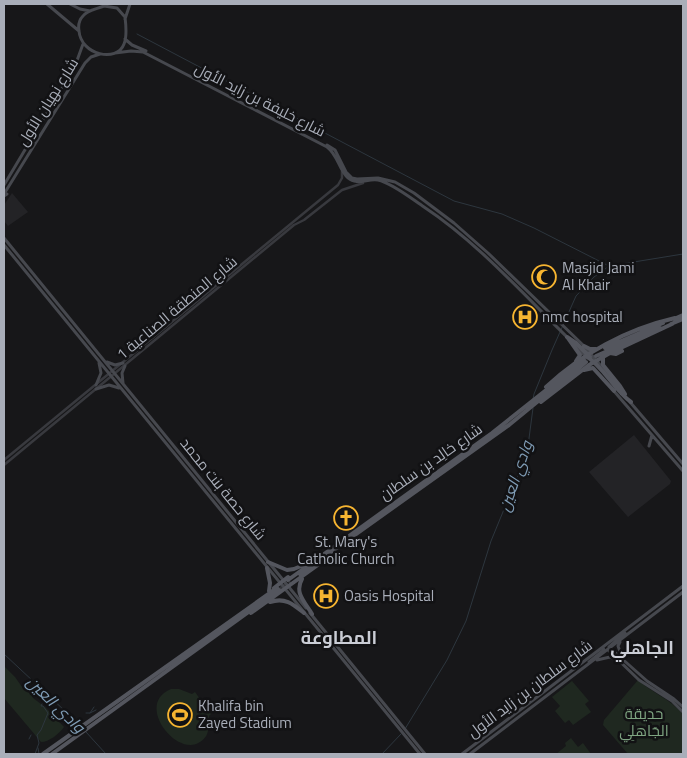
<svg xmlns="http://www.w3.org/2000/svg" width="687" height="758" font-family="'Titillium Web',Cairo,sans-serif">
<rect width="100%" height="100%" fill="#171719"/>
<path fill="#232326" d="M12 193 28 212 8 226 4 221V205Z
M634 435 671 481 670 484 628 517 589 472Z"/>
<path fill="#1f2820" d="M4 666 15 677 22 687 31 694 33 698 45 707 64 727C59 734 49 742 41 742L4 698Z
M638 680C651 692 670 699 683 714V754H628L603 725 604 720Z
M572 681 589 701 585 704 591 712 573 725 569 720 565 723 555 711 560 706 552 697Z
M171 689H179L192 694 195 692 211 714 209 716 210 721 208 722C209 730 208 737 200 742 177 758 134 704 171 689Z
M571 738 578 747 583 743 591 754H556L566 746 565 743Z"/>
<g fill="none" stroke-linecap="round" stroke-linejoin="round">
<path stroke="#2d363e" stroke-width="1" d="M137 34 454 201 502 214 534 228 609 266
M533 399 534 394 552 350 576 296 594 277 609 266 683 254
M4 654 80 725
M55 713 58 711 63 713
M86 713H90L96 710
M90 713 94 707
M405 729 447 660 466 621 491 541 521 468 528 446 533 408
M86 732 106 754
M29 739 31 735
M38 748 39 754
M35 754 39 743 37 735 41 730 48 713 43 706H41L42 704
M382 754 401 734"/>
<path stroke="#343539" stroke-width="4" stroke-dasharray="4 2" stroke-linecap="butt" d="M279 590 290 581"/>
<path stroke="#38393e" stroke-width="2.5" d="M4 460 338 185 342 178V171
M4 465 294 225 304 220 342 190 363 183"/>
<path stroke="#46484e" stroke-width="3" d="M47 4 79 31
M70 4 80 9 90 11
M104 6 117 8 125 17C126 25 127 37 124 44 117 63 81 55 79 31 78 25 79 20 83 16 87 10 97 9 104 6Z
M125 19 130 4
M125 39 132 45 146 51
M115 53 131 51 143 52 327 147C338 155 339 170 348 178 357 186 368 178 378 180 392 183 412 199 424 207 477 242 523 294 568 338
M327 145 335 150 346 172 352 178 357 179 378 178 395 182 414 193 454 223 488 253 584 346 617 385
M4 185 75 66 83 44
M4 194 85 63 91 57 100 54
M4 196 7 194
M4 238 306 608
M4 245 420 754
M574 344 587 358
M107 362 115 365 123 363
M123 383 122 373 125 366
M96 385 101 373 99 363
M96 389 109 385 119 388
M613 390 683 471
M630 402 683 464
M649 446 652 435
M310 613 425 754
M620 642 618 646 622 657
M609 647 625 633
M610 648 647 681 674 699 683 707
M608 650 639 680 672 701 683 712
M597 660 610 657 615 659
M589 662 604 650 603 648
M462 754 683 586
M470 754 683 592"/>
<path stroke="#54565e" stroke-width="4" d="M674 319 683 315
M671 324 683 319
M567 337 576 343 590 357
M568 338 580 355 576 361
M584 346 590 349H596
M605 348 663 323
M610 353 616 354 622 351
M586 356C604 367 614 390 631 402
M596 356 660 328
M603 357V365L620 386 625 394
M584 370 593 368 614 391
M546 387C581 354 627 329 675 318
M541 402 589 365 610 353 672 324
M268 562 287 570 294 569 308 563
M267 568 270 583 269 591
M300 574 509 425 586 362
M302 579C294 593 305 602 312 614
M288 580 492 433 584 360
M274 588 288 577
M270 602C285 597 293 604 304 613
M251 613 322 562
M43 754 277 588
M52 754 279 590"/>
</g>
<defs>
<g id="mosque-ring" transform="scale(1.25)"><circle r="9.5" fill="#121214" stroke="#f7b531" stroke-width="1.5"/><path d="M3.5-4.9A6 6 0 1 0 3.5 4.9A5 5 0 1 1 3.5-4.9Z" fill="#f7b531"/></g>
<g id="hospital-ring" transform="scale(1.25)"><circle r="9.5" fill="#121214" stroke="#f7b531" stroke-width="1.5"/><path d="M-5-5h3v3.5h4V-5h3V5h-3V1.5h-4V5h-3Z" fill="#f7b531"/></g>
<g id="church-ring" transform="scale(1.25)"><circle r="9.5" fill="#121214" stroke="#f7b531" stroke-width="1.5"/><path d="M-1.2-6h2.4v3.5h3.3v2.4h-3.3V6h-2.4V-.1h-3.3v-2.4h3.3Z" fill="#f7b531"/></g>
<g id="stadium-ring" transform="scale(1.25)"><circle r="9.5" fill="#121214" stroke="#f7b531" stroke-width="1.5"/><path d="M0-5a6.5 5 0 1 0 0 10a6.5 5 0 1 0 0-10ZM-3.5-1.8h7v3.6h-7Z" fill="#f7b531"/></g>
</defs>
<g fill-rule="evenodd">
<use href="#mosque-ring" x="544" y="277"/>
<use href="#hospital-ring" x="525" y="317"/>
<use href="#church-ring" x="346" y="518"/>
<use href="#hospital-ring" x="326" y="596"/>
<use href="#stadium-ring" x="180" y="715"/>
</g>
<g text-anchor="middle" stroke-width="5" stroke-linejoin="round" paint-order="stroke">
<g font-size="15" fill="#a9aeb9" stroke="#121214">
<text transform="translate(260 100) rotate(27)" y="5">شارع خليفة بن زايد الأول</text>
<text transform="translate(48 102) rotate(-58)" y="5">شارع نهيان الأول</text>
<text transform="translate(177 308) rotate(-40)" y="5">شارع المنطقة الصناعية 1</text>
<text transform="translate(431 462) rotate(-35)" y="5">شارع خالِد بن سلطان</text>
<text transform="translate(223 489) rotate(51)" y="5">شارع حصة بنت محمد</text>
<text transform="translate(530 689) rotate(-37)" y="5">شارع سلطان بن زايد الأول</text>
</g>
<g font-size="15" fill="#a9aeb9" stroke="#121214" text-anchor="start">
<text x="562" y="273">Masjid Jami<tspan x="562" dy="17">Al Khair</tspan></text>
<text x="542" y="322">nmc hospital</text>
<text x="346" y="547" text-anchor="middle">St. Mary's<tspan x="346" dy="17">Catholic Church</tspan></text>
<text x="344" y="601">Oasis Hospital</text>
<text x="198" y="711">Khalifa bin<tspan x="198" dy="17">Zayed Stadium</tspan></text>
</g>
<g font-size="15" fill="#7fa582" stroke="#121214">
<text x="644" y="719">حديقة<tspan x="644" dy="17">الجَاهلِي</tspan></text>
</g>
<g font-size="16" font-style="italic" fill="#7f9cb5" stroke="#121214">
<text transform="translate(515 476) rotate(-71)" y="6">وادي العين</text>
<text transform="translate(56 704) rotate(44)" y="6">وادي العين</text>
</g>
<g font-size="18" font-weight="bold" fill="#cacdd5" stroke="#121214">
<text x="339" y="644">المطاوعة</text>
<text x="642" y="654">الجاهلي</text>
</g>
</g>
<rect width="687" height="758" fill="none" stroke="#a9aeb9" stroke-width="10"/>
</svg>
